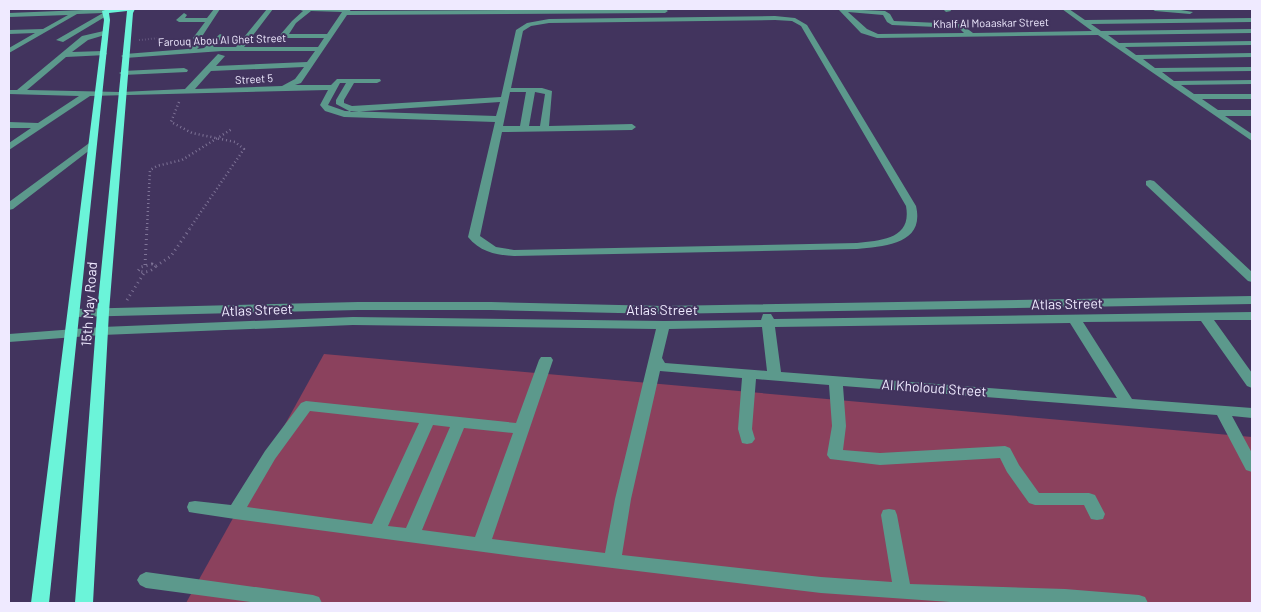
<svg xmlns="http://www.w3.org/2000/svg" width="1261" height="612" font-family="Barlow,sans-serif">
<rect width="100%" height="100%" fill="#42345e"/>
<path fill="#8b415d" d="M324 354 1252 437V603H186Z"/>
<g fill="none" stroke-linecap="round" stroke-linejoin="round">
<path stroke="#7f7497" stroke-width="2" stroke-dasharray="0.5 2.5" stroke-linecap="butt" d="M139 40 160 38"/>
<path stroke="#7f7497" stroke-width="2.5" stroke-dasharray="1 3" stroke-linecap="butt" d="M179 102 171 122 192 133 235 142 244 149 190 228
M147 228 150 170 157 166 182 160 232 129"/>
<path stroke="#7f7497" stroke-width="3" stroke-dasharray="1 4" stroke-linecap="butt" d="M152 264 156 266C151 272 145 273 138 271L141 267Z
M145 265 147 227
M156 266 171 256 191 227
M127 300 144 273"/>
<path fill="#5c998c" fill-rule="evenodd" d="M109 9 108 15 63 42 56 40 103 13 77 14 9 53V48L35 33 9 34V30L43 29 68 15 9 17V13Z
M214 9H220L201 38 204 42 197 49 204 48 220 34 224 36 213 47H236L267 9H273L244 47H318L324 38H288L280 35 292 21 303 11 298 9H351L350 11 665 9 668 11 665 13 347 15 301 83 295 85H331L337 79H380L381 81 377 83H354L344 100V103L352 106 501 97 516 30 527 23 549 19 775 16 795 18 807 25 916 206C925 244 885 246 857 249L514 256C496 255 480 252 468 237L495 122 344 117 325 111 320 105 328 90 90 96 9 150V143L31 128H9V122L38 123 79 96 9 94V90H17L82 36 108 30V34L88 40 72 52 103 51 107 53 106 55 66 57 27 90 121 92 185 89 218 54 225 56 216 66 307 62 315 51H222L125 58 121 56 125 54 188 49 196 42 193 38 205 22H179L176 20 184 13 187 15 185 18H207ZM311 11 342 12 327 34H289L296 23ZM775 20 792 21 801 26 906 206C912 239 882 240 857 243L514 250 496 247 480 236 502 132 632 130 636 127 632 124 549 126 552 91 542 88H511L523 31 531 26 549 23ZM304 67 295 79 282 86 195 89 211 71ZM340 83H346L336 100V104L351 112 500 102 496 116 345 111 328 105ZM510 92H526L520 126H503ZM535 92 545 94 540 126H529Z
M838 9 885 11 890 14 894 21 961 24 973 33 1092 31 1062 9H1069L1085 20 1252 18V22L1091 24 1101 31 1252 29V33L1108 35 1119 43 1252 41V45L1125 47 1136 55 1252 53V57L1143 59 1155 68 1252 67V71L1162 72 1174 81 1252 80V84L1181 85 1194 94H1252V99H1202L1218 110H1252V116H1225L1252 134V141L1098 35 877 38 861 33ZM848 12 883 15 887 22 892 25 959 28 964 33 878 34 867 29Z
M943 9H950L951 11 946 12Z
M1152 9H1175L1193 12 1190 14 1155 11Z
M184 68 188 70 187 72 123 75 119 73 123 71Z
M92 141 95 142V146L13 209 9 210V202Z
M1150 180 1154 181 1252 272V282L1248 281 1146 185V181Z
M1252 296V304L663 314 491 310H358L74 317 68 313 74 309 358 302H491L663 306Z
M1252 312V320H1214L1252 373V388L1247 386 1201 321 1083 322 1132 399 1252 408V418L1232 416 1252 453V472L1246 470 1217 415 843 386 846 426 843 450 880 453 1005 446 1010 448 1019 465 1039 493H1089L1095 495 1105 514 1103 519 1097 520 1091 519 1084 505H1035L1029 503 1007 472 1000 458 880 465 830 459 827 455 832 426 829 385 756 379 752 429 755 439 752 443 747 444 742 443 738 429 742 378 660 371 631 499 622 555 821 577 892 582 881 515 883 510 889 509 895 510 897 515 910 584 1065 589 1139 595 1145 597 1148 603 950 602 821 593 521 557 235 519 195 513 189 512 187 507 189 502 195 501 231 505 265 451 301 403 306 401 516 423 539 360 541 357H551L553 360 492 539 605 553 615 499 656 329 353 325 102 335 9 342V334L102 327 353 317 664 321 761 320 763 314H771L774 319ZM1070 323 1117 398 781 372 775 327ZM762 327 767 371 665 363 662 358 669 329ZM310 411 419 423 372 524 247 507 275 459ZM433 425 450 427 406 528 388 526ZM464 428 513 433 475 537 422 530Z
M146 572 313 595 319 597 322 603H258L146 588 140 585 137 580 140 575Z"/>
<path fill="#6bf4d9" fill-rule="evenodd" d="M108 9H135L133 13 109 312 93 603H75L97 312 127 11 109 13 110 20 49 603H31L104 20 102 11Z"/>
</g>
<g text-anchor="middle" stroke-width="4" stroke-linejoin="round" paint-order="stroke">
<g font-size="11" fill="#efeaff" stroke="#42345e">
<text transform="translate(991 23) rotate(-1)" y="4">Khalf Al Moaaskar Street</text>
<text transform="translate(222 40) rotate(-2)" y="4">Farouq Abou Al Ghet Street</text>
<text transform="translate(254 79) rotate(-3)" y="4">Street 5</text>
</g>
<g font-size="14" fill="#efeaff" stroke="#42345e">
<text transform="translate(89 304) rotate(-86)" y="5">15th May Road</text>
<text transform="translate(1067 304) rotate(-1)" y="5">Atlas Street</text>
<text transform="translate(257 310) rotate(-2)" y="5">Atlas Street</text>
<text x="662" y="315">Atlas Street</text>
<text transform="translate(934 388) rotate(4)" y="5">Al Kholoud Street</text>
</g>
</g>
<rect width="1261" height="612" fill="none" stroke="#efeaff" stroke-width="20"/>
</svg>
